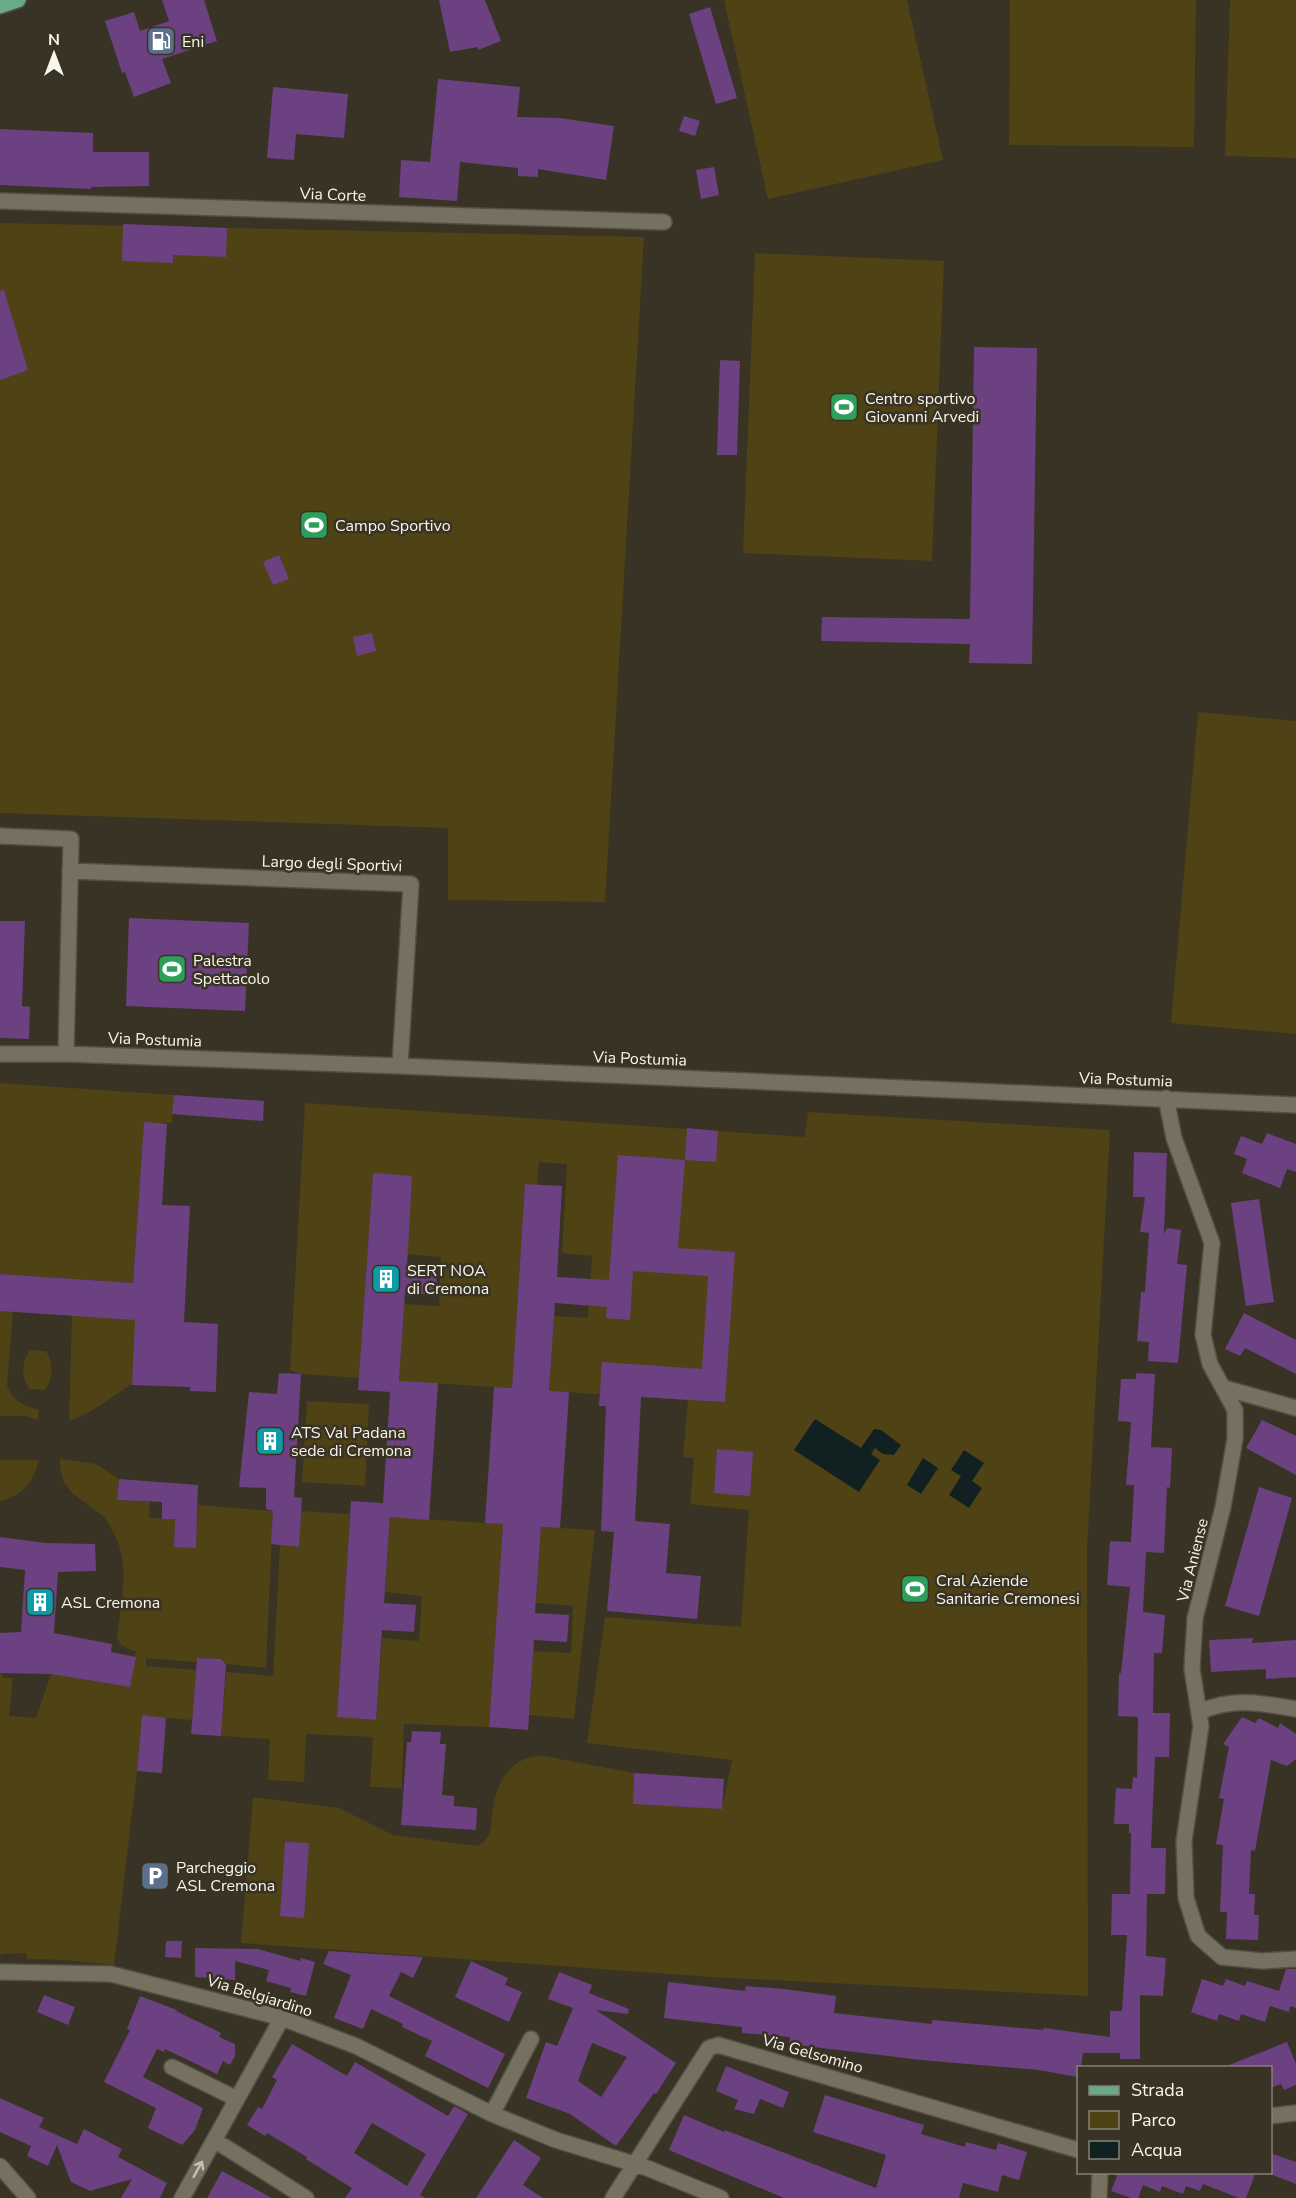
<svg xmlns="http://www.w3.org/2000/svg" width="1296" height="2198" font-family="'Nunito Sans',sans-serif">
<rect width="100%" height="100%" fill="#383324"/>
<path fill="#4f4214" d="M724 0H907L943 160 768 199Z
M1010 0H1196L1194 147 1009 145Z
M1230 0H1296V158L1225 156Z
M0 223 644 237 605 902 448 900V828L0 813Z
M755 253 944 261 932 561 743 553Z
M1198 712 1296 721V1034L1171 1023Z
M0 1083 174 1095 172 1123H144L133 1283 0 1274Z
M305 1103 805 1137 808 1112 1110 1130 1087 1550 1088 1996 711 1977 241 1943 253 1797 339 1808 393 1835 478 1846C481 1844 486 1840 488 1836 492 1829 491 1816 493 1808 497 1779 513 1755 544 1756L634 1773 633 1804 722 1808 732 1760 587 1743 605 1617 741 1627 749 1510 690 1504 694 1458 683 1457 688 1400 549 1391 554 1316 588 1318 592 1256 562 1253 567 1164 539 1162 537 1185 525 1184 512 1388 399 1381 404 1304 439 1306 441 1257 407 1254 373 1173 359 1378 301 1374 290 1370Z
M0 1311H13L7 1385C12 1401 23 1405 39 1410L38 1420 25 1416H0Z
M72 1315 154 1321 132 1384C110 1397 93 1413 69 1421Z
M30 1350 46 1351C54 1363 53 1378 45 1390L29 1389C21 1376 21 1362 30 1350Z
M307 1401 369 1404 365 1486 302 1482Z
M60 1459 96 1464 119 1479 118 1500 150 1502 149 1518 175 1519 174 1547H196L198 1505 273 1511 266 1668 227 1664 221 1659 201 1658 194 1662 146 1658V1666L196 1670 192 1720 142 1716 137 1771 114 1965 65 1960 27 1959 26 1953 3 1954 0 1956V1673H2L3 1678H13L9 1716 36 1718 51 1674 129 1687 136 1652 121 1645 117 1638C120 1607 130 1570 117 1540 112 1531 108 1519 99 1513 79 1496 59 1492 60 1459Z
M0 1460H39C32 1485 24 1493 0 1502Z
M301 1511 350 1514 337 1717 376 1720 382 1638 419 1641 422 1596 385 1592 390 1517 503 1524 489 1727 404 1724 402 1788 370 1787 373 1737 306 1734 304 1782 268 1780 270 1739 221 1736 226 1672 273 1676 280 1545 299 1547Z
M541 1527 595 1530 574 1719 529 1715 533 1651 571 1653 573 1606 536 1603Z"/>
<path fill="#112122" d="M815 1419 861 1448 874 1429 881 1430 901 1445 894 1455 883 1454 875 1448 871 1454 880 1460 859 1492 794 1450Z
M964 1450 984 1463 972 1481 982 1488 969 1508 949 1495 961 1476 951 1470Z
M923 1458 938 1468 921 1494 907 1485Z"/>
<path fill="#6c4182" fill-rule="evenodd" d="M162 0H204L217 41 162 59 171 83 134 97 125 72 122 73 105 21 134 12 140 31 169 21Z
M439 0H485L501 41 478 50V47L450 52Z
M710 7 737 98 716 104 689 14Z
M438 79 520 87 517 117 560 118 614 126 606 180 538 169V177L518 176V168L460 162 457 201 399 197 401 160 430 162Z
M273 87 348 94 344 138 296 134 294 160 267 158Z
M684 116 700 121 695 136 679 131Z
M0 129 93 133V152H149V186L91 187V189L0 185Z
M714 167 719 195 701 199 696 170Z
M123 224 227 228 226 257 173 255V263L122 261Z
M4 290 28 370 0 380V291Z
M974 347 1037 348 1032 664 969 663 970 644 821 641 822 617 970 619Z
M720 360 740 361 737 455H717Z
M279 555 289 579 273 585 263 562Z
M372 633 376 651 357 656 353 637Z
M129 918 249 923 245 1011 126 1006Z
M0 921H25L22 1006 30 1007 29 1039 0 1038Z
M174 1095 264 1101 263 1121 172 1114Z
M144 1122 167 1124 162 1205 190 1206 184 1322 218 1324 216 1392 190 1391V1387L132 1385 135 1320 0 1311V1274L133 1283Z
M687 1128 718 1131 716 1162 685 1160Z
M1267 1133 1296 1144V1172L1287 1169 1280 1188 1242 1173 1247 1159 1234 1154 1241 1136 1262 1144Z
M1134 1152 1167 1153 1164 1234 1167 1228 1181 1230 1177 1264 1187 1265 1178 1363 1148 1361 1149 1342 1137 1341 1141 1292H1145L1149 1233 1140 1232 1145 1197H1133Z
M618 1155 685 1160 678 1248 735 1252 725 1402 641 1397 635 1521 670 1524 666 1573 701 1576 697 1619 607 1611 614 1532 601 1531 606 1406H599L602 1362 702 1369 708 1276 633 1271 630 1320 606 1318 607 1307 555 1303 549 1391 569 1392 565 1455 560 1528 541 1527 535 1613 569 1615 567 1642 534 1640 528 1730 489 1727 503 1524 485 1523 494 1387 512 1388 525 1184 562 1186 557 1277 609 1280Z
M373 1173 412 1176 407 1267 437 1269 436 1295 405 1293 399 1381 438 1383 429 1520 390 1517 384 1603 416 1605 414 1632 382 1630 376 1720 337 1717 351 1501 383 1503 389 1409 390 1392 358 1390Z
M1259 1199 1274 1302 1246 1306 1231 1203Z
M1244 1313 1296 1340V1374L1245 1348 1240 1356 1225 1349Z
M279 1373 301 1374 294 1497 302 1498 299 1547 271 1544 273 1511 266 1509V1488L239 1487 249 1392 277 1394Z
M1136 1373 1155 1374 1151 1447 1172 1448 1170 1488 1167 1487 1164 1553 1146 1552 1143 1612 1165 1615 1162 1653H1154L1153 1713H1170L1169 1757H1155L1151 1848H1166L1165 1894H1147L1146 1956 1166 1958 1163 1996 1140 1995V2059H1120V2053H1083L1081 2067H1078V2077L1038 2070 921 2060 789 2044 790 2037 742 2033V2027L664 2018 668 1982 745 1991 746 1986 784 1989 836 1996 834 2013 932 2024V2020L1043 2030 1044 2028 1110 2037V2011H1122L1127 1935H1111L1112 1894H1130L1131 1833H1129V1824H1114L1116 1788 1132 1789 1133 1777 1137 1778 1138 1717 1118 1716 1119 1673H1121L1130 1587 1107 1585 1110 1541 1131 1542 1134 1485H1126L1131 1422 1118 1421 1121 1379H1136Z
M1262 1420 1296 1436V1475L1246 1448Z
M717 1449 753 1452 750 1496 714 1493Z
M119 1479 198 1485 196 1548 174 1547 175 1519H162V1502L117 1500Z
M1259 1487 1292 1498 1259 1616 1225 1606Z
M0 1537 45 1543 95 1544 96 1571 58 1572 54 1633 112 1644 111 1652 136 1657 130 1687 51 1674 0 1673V1633L21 1632 25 1570 0 1567Z
M1253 1638 1252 1643 1296 1640V1677L1266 1679V1669L1211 1672 1209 1640Z
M197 1658 221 1659 226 1664 221 1736 191 1734Z
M142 1715 166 1718 162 1773 137 1771Z
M1242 1717 1255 1723 1259 1718 1278 1728 1280 1723 1296 1734V1759L1287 1766 1271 1760 1255 1851 1251 1850 1249 1894H1255L1254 1915H1259L1258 1940 1226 1939 1227 1912H1220L1223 1845 1216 1844 1224 1799 1219 1798 1229 1747 1223 1744Z
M412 1731 441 1732 440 1744H446L442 1795 454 1796V1806L477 1808 476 1830 401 1825 407 1742H411Z
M634 1773 724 1779 722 1809 633 1804Z
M285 1842 309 1843 304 1918 280 1916Z
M166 1941H182L181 1958 165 1957Z
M195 1948 258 1949 300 1961 301 1958 315 1962 306 1996 290 1992 291 1988 266 1981 269 1970 235 1961V1980L195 1977Z
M329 1951 423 1957 413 1978 401 1972 389 1996 505 2054 488 2088 425 2056 432 2041 402 2027 403 2024 371 2009 363 2029 334 2018 351 1975 323 1964Z
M471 1961 508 1978 505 1985 522 1992 509 2022 455 1997Z
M1286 1969H1296V2008L1290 2006 1289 2012 1270 2006 1265 2022 1241 2014 1239 2021 1219 2014 1217 2021 1191 2012 1202 1979 1223 1986 1226 1979 1245 1986 1247 1981 1279 1991Z
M559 1972 592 1985 589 1993 629 2009 628 2014 596 2010 676 2063 656 2094 654 2093 616 2146 570 2114 526 2098 546 2042 557 2046 573 2008 548 1999ZM592 2043 627 2057 601 2097 578 2081Z
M44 1995 75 2007 68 2025 37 2012Z
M140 1996 177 2010 176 2011 221 2033 219 2037 235 2044V2056L230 2065 223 2061 217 2074 165 2049 164 2052 157 2049 143 2077 203 2108 195 2130 182 2145 148 2128 156 2108 104 2082 130 2030 127 2029Z
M1287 2042 1296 2064V2085L1284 2090 1281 2084 1270 2088V2067H1224Z
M292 2044 347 2076 355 2062 448 2116 454 2106 468 2114 420 2195 426 2198H345L352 2188 306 2159 307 2157 267 2133 265 2136 247 2125 258 2107 262 2109 277 2080 272 2077ZM372 2123 426 2154 407 2186 354 2153Z
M726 2066 789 2092 783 2108 760 2099 754 2114 734 2109 738 2100 716 2091Z
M825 2095 924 2125 921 2134 965 2147 966 2142 996 2150 998 2143 1027 2152 1019 2180 1002 2175 998 2192 963 2183 959 2198H784L669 2150 684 2115 724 2132 725 2130 876 2188 886 2155 813 2132Z
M0 2098 44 2118 39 2127 77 2144 84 2129 122 2149 118 2157 167 2183 160 2198H121L132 2179 90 2191 71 2182 57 2145 48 2166 27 2156 31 2146 0 2132Z
M514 2140 541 2158 523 2185 543 2198H476Z
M1270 2153 1296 2162V2184L1270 2174Z
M222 2171 272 2198H207Z
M1113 2172H1256L1246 2198H1239L1203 2184 1200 2191 1186 2186 1183 2194 1162 2186 1160 2192 1143 2185 1138 2198H1131L1111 2191 1117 2176Z"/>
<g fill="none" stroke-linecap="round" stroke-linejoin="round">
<g stroke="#534f42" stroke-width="18">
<path id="minor" d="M0 201 664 222
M0 836 71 839 66 1054
M70 871 411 884 400 1066
M0 1054H66L400 1066 1296 1105
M1166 1098 1174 1138 1212 1243 1203 1335 1210 1364 1235 1410V1439L1223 1507 1195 1618 1192 1669 1201 1726 1184 1841 1186 1898 1198 1936 1222 1957 1262 1961 1296 1959
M1224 1388 1296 1408
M1199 1712C1234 1697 1260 1703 1296 1709
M0 1972 111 1974 282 2018 356 2046 492 2114 556 2140 647 2168 721 2198
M172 2067 237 2099
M492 2114 531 2039
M1270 2116 1296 2113
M214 2140 306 2198
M0 2166 28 2198
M182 2198 282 2018
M613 2198 705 2054 709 2048 718 2045 1078 2150
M1099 2198 1100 2172"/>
</g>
<g stroke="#534f42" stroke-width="18">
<path id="major" d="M0 6 18 0"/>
</g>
<use href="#minor" stroke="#75705f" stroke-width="15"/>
<use href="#major" stroke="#67ab8a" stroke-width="15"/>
</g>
<defs><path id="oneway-shaft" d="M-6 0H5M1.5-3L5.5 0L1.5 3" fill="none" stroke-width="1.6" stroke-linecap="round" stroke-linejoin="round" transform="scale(1.5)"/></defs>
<use stroke="#c4c0b3" href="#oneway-shaft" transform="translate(198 2169) rotate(-61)"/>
<defs>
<g id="fuel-square" transform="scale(1.5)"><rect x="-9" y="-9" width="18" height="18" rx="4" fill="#5c6f8a" stroke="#383324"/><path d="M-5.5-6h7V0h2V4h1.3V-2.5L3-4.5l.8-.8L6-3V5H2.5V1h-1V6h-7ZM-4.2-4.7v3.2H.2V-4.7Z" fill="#fff"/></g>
<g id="stadium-square" transform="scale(1.5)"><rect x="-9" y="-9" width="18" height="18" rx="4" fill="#2e9e5b" stroke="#383324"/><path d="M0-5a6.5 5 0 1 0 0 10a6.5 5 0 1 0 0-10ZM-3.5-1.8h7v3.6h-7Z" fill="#fff"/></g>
<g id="building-square" transform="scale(1.5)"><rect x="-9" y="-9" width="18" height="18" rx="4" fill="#0f9aa8" stroke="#383324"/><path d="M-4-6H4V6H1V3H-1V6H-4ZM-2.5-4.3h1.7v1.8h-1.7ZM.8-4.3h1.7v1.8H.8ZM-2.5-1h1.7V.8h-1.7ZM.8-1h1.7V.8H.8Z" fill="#fff"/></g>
<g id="parking-square" transform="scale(1.5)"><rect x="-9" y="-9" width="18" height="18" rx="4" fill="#5c6f8a" stroke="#383324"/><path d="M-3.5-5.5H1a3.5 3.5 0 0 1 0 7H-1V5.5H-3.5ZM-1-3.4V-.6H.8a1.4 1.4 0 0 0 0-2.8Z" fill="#fff"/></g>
</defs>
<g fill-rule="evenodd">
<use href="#fuel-square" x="161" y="41"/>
<use href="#stadium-square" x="844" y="407"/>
<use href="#stadium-square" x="314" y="525"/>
<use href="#stadium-square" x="172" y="969"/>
<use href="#building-square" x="386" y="1279"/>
<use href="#building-square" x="270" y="1441"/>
<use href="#stadium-square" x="915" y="1589"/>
<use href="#building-square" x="40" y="1602"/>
<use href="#parking-square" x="155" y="1876"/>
</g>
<g text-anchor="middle" stroke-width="5" stroke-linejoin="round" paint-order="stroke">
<g font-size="16" fill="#f8f5eb" stroke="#383324" text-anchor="start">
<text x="182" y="47">Eni</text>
<text x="865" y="404">Centro sportivo<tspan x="865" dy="18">Giovanni Arvedi</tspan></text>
<text x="335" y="531">Campo Sportivo</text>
<text x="193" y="966">Palestra<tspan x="193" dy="18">Spettacolo</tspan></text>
<text x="407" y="1276">SERT NOA<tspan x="407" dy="18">di Cremona</tspan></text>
<text x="291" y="1438">ATS Val Padana<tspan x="291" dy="18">sede di Cremona</tspan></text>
<text x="936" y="1586">Cral Aziende<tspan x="936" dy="18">Sanitarie Cremonesi</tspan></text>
<text x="61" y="1608">ASL Cremona</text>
<text x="176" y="1873">Parcheggio<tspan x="176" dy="18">ASL Cremona</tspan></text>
</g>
<g font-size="16" fill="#f8f5eb" stroke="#383324">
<text transform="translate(333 194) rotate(2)" y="6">Via Corte</text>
<text transform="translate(332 863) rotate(2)" y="6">Largo degli Sportivi</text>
<text transform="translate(155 1039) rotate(2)" y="6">Via Postumia</text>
<text transform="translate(640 1058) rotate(2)" y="6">Via Postumia</text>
<text transform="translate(1126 1079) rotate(2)" y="6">Via Postumia</text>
<text transform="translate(1192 1560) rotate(-76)" y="6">Via Aniense</text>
<text transform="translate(260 1995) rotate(17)" y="6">Via Belgiardino</text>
<text transform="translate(813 2053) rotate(16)" y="6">Via Gelsomino</text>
</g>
</g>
<rect x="1077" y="2066" width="195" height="108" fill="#383324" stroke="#858174" stroke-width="1.5"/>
<rect x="1089" y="2086" width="30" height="9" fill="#67ab8a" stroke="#858174" stroke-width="1.5"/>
<text x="1131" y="2096" font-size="18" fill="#f8f5eb">Strada</text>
<rect x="1089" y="2111" width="30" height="18" fill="#4f4214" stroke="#858174" stroke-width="1.5"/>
<text x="1131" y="2126" font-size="18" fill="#f8f5eb">Parco</text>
<rect x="1089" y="2141" width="30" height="18" fill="#112122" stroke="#858174" stroke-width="1.5"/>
<text x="1131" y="2156" font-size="18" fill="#f8f5eb">Acqua</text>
<g transform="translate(54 54)" stroke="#383324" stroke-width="4.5" paint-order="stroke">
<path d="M0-4.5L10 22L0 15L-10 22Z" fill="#f8f5eb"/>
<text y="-9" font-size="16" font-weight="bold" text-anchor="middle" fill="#f8f5eb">N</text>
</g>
</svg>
